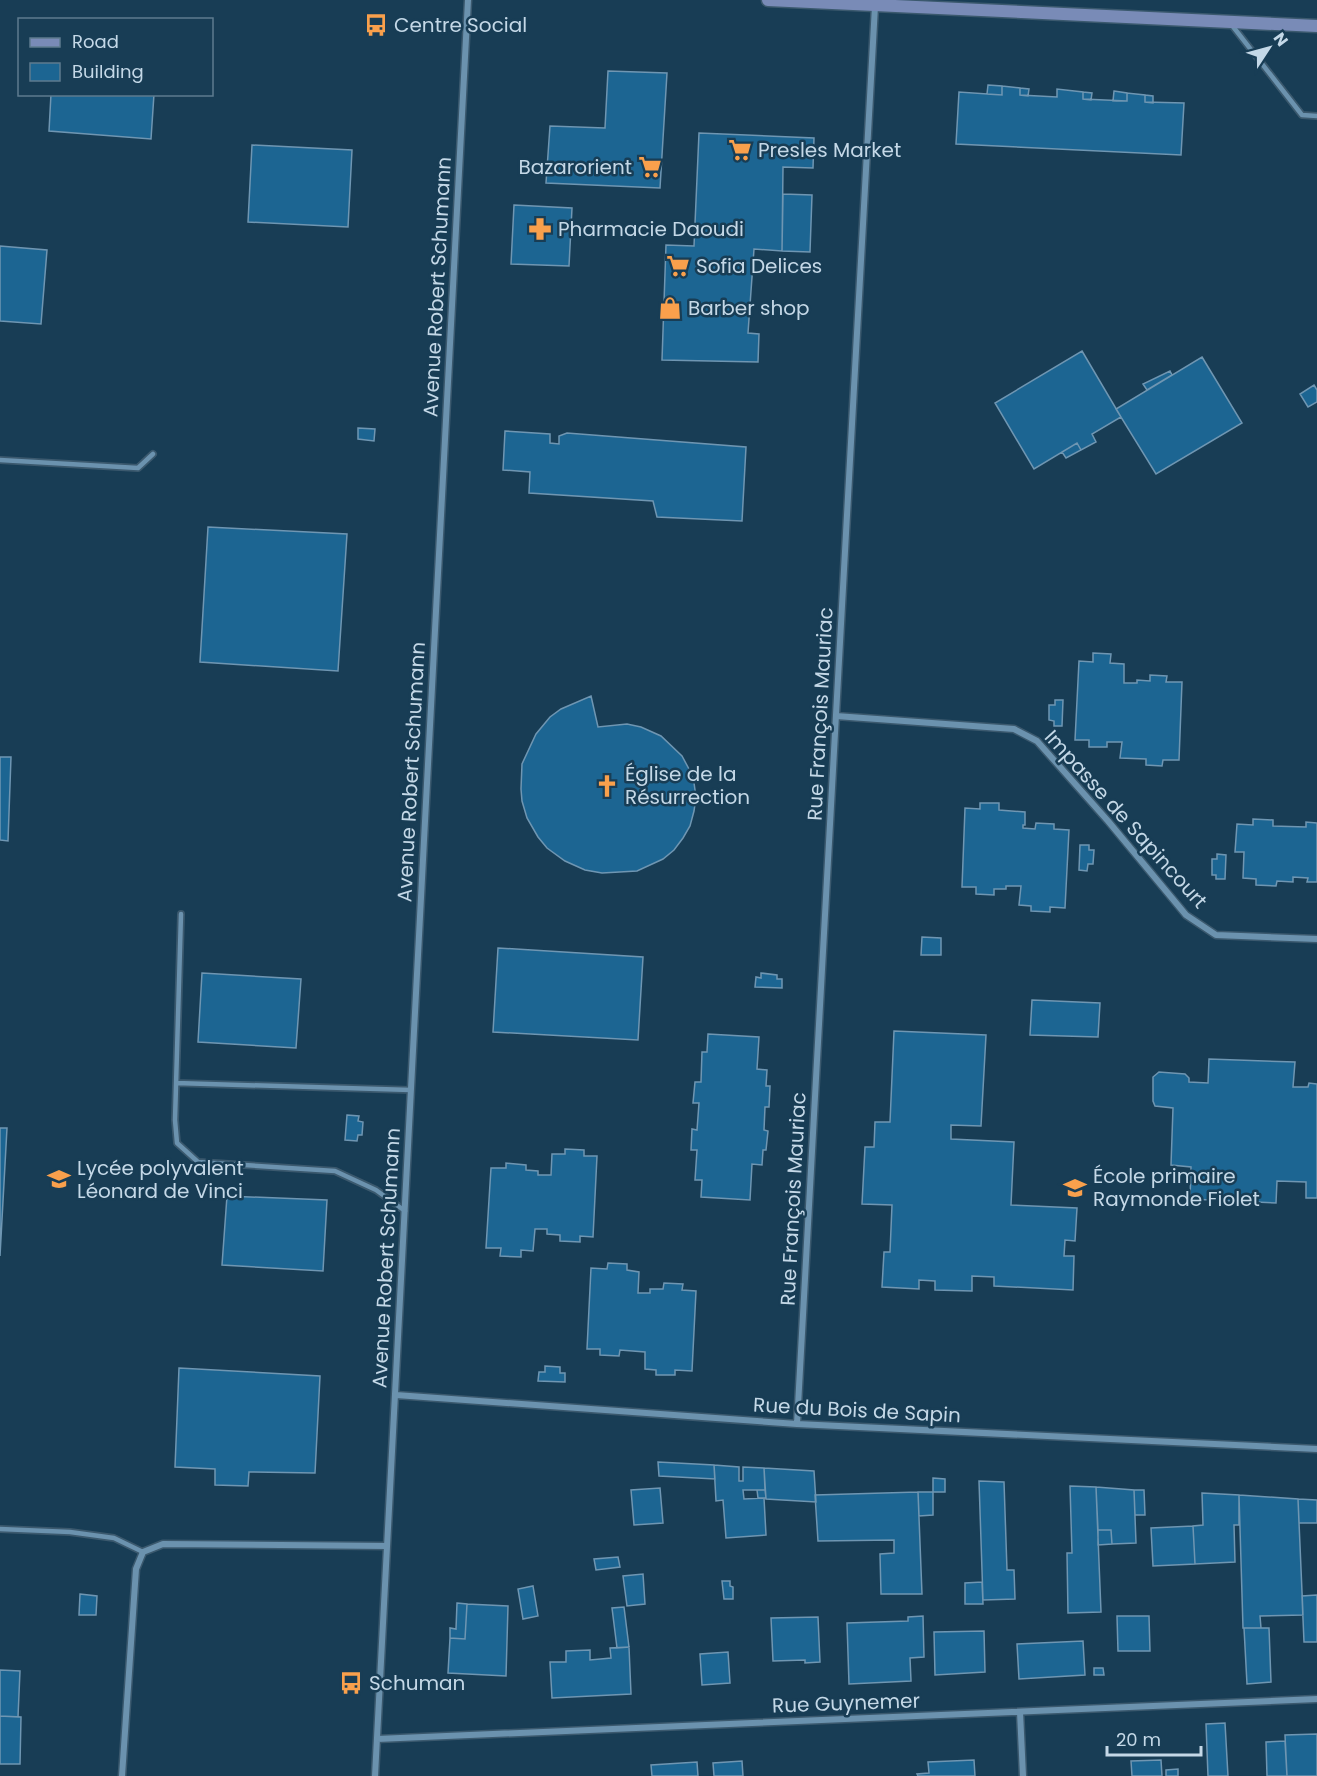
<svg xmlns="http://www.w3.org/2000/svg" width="1317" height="1776" font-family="Poppins,sans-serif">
<rect width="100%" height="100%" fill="#183d55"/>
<path fill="#1c6592" stroke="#6f96b2" stroke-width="1.5" d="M608 71 667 73 660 188 546 183 550 126 605 128Z
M988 85 1002 86V95L987 94Z
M1002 86 1020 88V95L1057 97V89L1083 92V99L1127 101V93L1145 95V102L1184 103 1181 155 956 144 959 92 1002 95Z
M1020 88 1029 89 1028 96 1020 95Z
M1114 91 1127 93V101H1113Z
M1083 92 1092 93 1091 100 1083 99Z
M51 94H154L151 139 49 131Z
M1145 95 1153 96V103L1145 102Z
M699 133 814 138 813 168 783 167 782 251 754 249 748 333 759 334 758 362 662 360 666 245 694 246Z
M252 145 352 150 348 227 248 222Z
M783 194 812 195 810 252 782 251Z
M514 205 572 208 569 266 511 264Z
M0 246 47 250 41 324 0 321Z
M1082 351 1121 417 1092 434 1096 442 1081 450 1077 443 1034 469 995 403Z
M1202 357 1242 423 1156 474 1116 409Z
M1170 371 1172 375 1147 390 1143 384Z
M1314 385 1317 390V402L1308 407 1300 394Z
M358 428 375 429 374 441 358 439Z
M505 431 550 434V443L559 444V436L567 433 746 447 742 521 657 517 653 501 529 493 530 472 503 470Z
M1077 443 1081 450 1066 458 1062 452Z
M208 527 347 534 338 671 200 662Z
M1093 653 1111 654 1110 663 1124 664V683H1137V680L1150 681V675L1167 676 1166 682H1182L1179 760H1163L1162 766 1146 765V759L1120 758 1122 742H1107V747H1089V740H1075L1079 661 1093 662Z
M591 696 598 727 627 724 641 727 661 736 682 756 689 769 694 783 696 797 694 811 690 826 683 838 674 850 663 859 637 871 602 873 585 870 565 861 547 848 538 837 527 818 522 801 521 789 522 764 536 734 550 717 561 709Z
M1055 700H1063L1062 726H1054V721L1049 720V705H1055Z
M0 757H11L8 841 0 840Z
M980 803H999V810L1025 812V825H1023V828L1035 829 1036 823 1054 824V829L1069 830 1065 908 1050 907V912L1031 911V906L1019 905 1021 886H1006V889H994V895L976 894V887H962L965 808 980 809Z
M1253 819 1273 820V826L1306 827V822L1317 823V882H1307L1308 878 1293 877V882L1277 881 1276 886 1256 885V879L1243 878 1244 852H1235L1237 824 1253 825Z
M1080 845H1089V850H1094L1093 864H1088L1087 871 1079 870Z
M1217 854 1226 855 1225 879H1216V875H1212V859H1217Z
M922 937 941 938V955H921Z
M498 948 643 957 638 1040 493 1032Z
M202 973 301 979 296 1048 198 1042Z
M761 973 777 975V979H782V988L755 987 756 977 761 978Z
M1032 1000 1100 1003 1098 1037 1030 1035Z
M894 1031 986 1035 981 1126 951 1125V1139L1014 1142 1011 1205 1077 1208 1075 1241 1065 1240 1064 1256H1074L1073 1290 994 1286V1277L972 1276V1291L935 1290V1281L919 1280V1289L882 1287 884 1252H890L892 1205 862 1204 865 1147H874L875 1122H890Z
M708 1034 759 1037 757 1069 767 1070 766 1086H770L769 1107H765L764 1130 768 1131 766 1150H763L762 1165 752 1164 750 1200 701 1197 702 1180H695L697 1150H691L692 1129 697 1130 699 1103H693L695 1082H701L702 1052H707Z
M1209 1059 1295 1062 1293 1087H1308L1309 1083 1317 1084V1198H1306V1182L1277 1181 1276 1203 1190 1199 1191 1167 1171 1165 1173 1108 1155 1106 1153 1101V1077L1159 1072 1185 1074 1189 1078V1082L1208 1083Z
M347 1115 359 1116 358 1121 363 1122 362 1135H358L357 1141 345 1140Z
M0 1128H7L0 1256Z
M565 1149 584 1150V1156H597L593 1237 580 1236V1242L560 1241V1235L547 1234V1229H535L533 1251 521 1250V1257L500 1256 501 1248H486L491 1168H506V1163L526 1165V1170L538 1171V1175H551L552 1154H565Z
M227 1196 327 1200 323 1271 222 1265Z
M608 1263 627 1264V1270L639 1272 638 1293H650V1289H663L664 1283 683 1284 682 1290 696 1291 692 1371 675 1370V1375H656V1370L645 1369V1352L620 1350 619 1356 600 1355V1349H587L591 1268 607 1269Z
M545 1366 560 1367V1373H565V1382L538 1381 539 1372H545Z
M179 1368 320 1376 315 1473 249 1472 248 1486 215 1485V1469L175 1467Z
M658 1462 714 1465 715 1479 659 1476Z
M714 1465 739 1467V1481H743V1467L764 1468 765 1490H743L744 1499 764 1498 766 1535 726 1538 723 1500 716 1501Z
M764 1468 814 1471 816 1502 766 1499Z
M933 1478 945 1479V1492H933Z
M979 1481 1004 1482 1007 1570H1014L1015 1599 983 1600Z
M1070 1486 1096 1487 1101 1612 1068 1613 1067 1553H1072Z
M1096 1487 1134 1490 1136 1543 1112 1544 1111 1530H1098Z
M660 1488 663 1523 634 1525 631 1490Z
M757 1490H765L766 1498H758Z
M1134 1490H1144L1145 1515H1135Z
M918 1492H933V1515L919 1516Z
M918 1492 922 1594H881L880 1554 894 1553V1540L818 1541 815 1495Z
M1202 1493 1239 1495V1525H1234L1235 1562 1195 1564 1193 1526 1203 1525Z
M1239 1495 1298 1499 1303 1615 1260 1616 1261 1628H1243Z
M1298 1499 1317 1500V1523H1299Z
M1193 1526 1195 1564 1153 1566 1151 1528Z
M1098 1530H1111L1112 1544 1098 1545Z
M618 1557 620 1567 596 1570 594 1559Z
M643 1574 645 1604 627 1606 623 1576Z
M722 1581H730V1586L733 1587V1599H724Z
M982 1582 983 1604H965V1583Z
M533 1586 538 1616 523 1619 518 1589Z
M80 1594 97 1596 96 1615H79Z
M1317 1595V1642H1304L1302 1596Z
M457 1603 467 1604 465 1639 450 1638V1628L456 1629Z
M467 1604 508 1606 506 1676 448 1673 450 1638 465 1639Z
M624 1607 629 1647 617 1648 612 1608Z
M923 1616 924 1657 910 1658 911 1681 849 1684 847 1623 908 1621V1617Z
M1117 1616H1149L1150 1651H1118Z
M818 1617 820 1662 805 1663V1660L773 1661 771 1618Z
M1244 1628H1269L1271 1682 1247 1684Z
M984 1631 985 1672 935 1675 934 1632Z
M1083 1641 1085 1675 1019 1679 1017 1644Z
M629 1647 631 1694 552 1698 550 1662H566V1651L590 1650V1660L611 1658 610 1648Z
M728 1652 730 1683 702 1685 700 1654Z
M1094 1668H1103L1104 1675H1094Z
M0 1670 20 1671 18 1717 0 1716Z
M0 1716 21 1717 20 1764H0Z
M1225 1723 1228 1776H1208L1206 1724Z
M1317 1734V1776H1287L1285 1735Z
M1285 1741 1287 1776H1267L1266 1742Z
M974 1760 975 1776H918L917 1774 929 1773 928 1762Z
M1161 1760 1162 1776H1132L1131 1761Z
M742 1761 743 1776H714L713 1763Z
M697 1762 698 1776H652L651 1765Z
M1178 1769V1776H1166V1770Z"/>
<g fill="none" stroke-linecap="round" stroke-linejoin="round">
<g stroke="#3b596e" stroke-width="8">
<path id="lane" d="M1231 24 1302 115 1317 116
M0 460 138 468 153 454
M181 914 175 1120 177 1143 198 1162 335 1171 376 1190 405 1211
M176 1083 411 1090
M0 1529 70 1532 114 1538 143 1552"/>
</g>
<g stroke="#3b596e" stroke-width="9">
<path id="street" d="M836 716 1014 729 1037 741 1108 821 1186 915 1216 935 1317 939
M396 1395 797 1424 1317 1449
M797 1424 875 6
M1020 1712 1023 1776
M377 1739 1317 1699
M122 1776 136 1569 143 1552 163 1544 387 1546
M375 1776 468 0"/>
</g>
<g stroke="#3b596e" stroke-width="15">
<path id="secondary" d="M768 0 1317 26"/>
</g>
<use href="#lane" stroke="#6b92ae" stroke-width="4.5"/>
<use href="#street" stroke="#6b92ae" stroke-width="6"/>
<use href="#secondary" stroke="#798bb7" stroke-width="12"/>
</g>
<defs>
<g id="bus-bare" transform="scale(1.8)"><path d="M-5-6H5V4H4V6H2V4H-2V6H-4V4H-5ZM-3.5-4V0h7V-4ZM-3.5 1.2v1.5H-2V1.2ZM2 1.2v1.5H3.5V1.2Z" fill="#f9a04c" stroke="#183d55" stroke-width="2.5" paint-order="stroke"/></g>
<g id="supermarket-bare" transform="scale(1.8)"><path d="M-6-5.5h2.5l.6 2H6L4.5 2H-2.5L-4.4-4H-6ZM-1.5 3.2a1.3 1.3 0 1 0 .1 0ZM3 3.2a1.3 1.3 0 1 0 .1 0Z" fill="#f9a04c" stroke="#183d55" stroke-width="2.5" paint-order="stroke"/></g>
<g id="pharmacy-bare" transform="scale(1.8)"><path d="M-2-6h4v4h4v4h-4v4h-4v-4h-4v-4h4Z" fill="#f9a04c" stroke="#183d55" stroke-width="2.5" paint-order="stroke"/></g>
<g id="shop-bare" transform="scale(1.8)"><path d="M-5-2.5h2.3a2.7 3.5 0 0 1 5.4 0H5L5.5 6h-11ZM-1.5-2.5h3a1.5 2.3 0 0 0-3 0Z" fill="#f9a04c" stroke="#183d55" stroke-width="2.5" paint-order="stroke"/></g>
<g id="church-bare" transform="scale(1.8)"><path d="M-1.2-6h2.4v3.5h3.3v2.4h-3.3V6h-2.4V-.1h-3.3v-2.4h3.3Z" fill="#f9a04c" stroke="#183d55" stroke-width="2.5" paint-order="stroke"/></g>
<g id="school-bare" transform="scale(1.8)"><path d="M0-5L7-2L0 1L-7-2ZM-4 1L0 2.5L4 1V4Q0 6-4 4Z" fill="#f9a04c" stroke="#183d55" stroke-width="2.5" paint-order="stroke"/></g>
</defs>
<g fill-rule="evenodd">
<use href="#bus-bare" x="376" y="25"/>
<use href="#supermarket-bare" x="740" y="150"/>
<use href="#supermarket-bare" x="650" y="167"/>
<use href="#pharmacy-bare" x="540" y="229"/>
<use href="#supermarket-bare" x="678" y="266"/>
<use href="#shop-bare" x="670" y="308"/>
<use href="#church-bare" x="607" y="786"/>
<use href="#school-bare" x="59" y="1179"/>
<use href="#school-bare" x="1075" y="1188"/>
<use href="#bus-bare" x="351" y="1683"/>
</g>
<g text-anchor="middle" stroke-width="5" stroke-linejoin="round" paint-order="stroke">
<g font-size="20" fill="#c4d8e7" stroke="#183d55" text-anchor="start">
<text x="394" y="32">Centre Social</text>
<text x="758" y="157">Presles Market</text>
<text x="632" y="174" text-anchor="end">Bazarorient</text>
<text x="558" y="236">Pharmacie Daoudi</text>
<text x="696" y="273">Sofia Delices</text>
<text x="688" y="315">Barber shop</text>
<text x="625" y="781">Église de la<tspan x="625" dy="23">Résurrection</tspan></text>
<text x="77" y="1175">Lycée polyvalent<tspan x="77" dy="23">Léonard de Vinci</tspan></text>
<text x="1093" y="1183">École primaire<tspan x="1093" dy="23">Raymonde Fiolet</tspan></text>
<text x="369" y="1690">Schuman</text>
</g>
<g font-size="20" fill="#c4d8e7" stroke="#183d55">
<text transform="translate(437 287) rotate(-87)" y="7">Avenue Robert Schumann</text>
<text transform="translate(820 714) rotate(-87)" y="7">Rue François Mauriac</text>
<text transform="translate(411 772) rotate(-87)" y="7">Avenue Robert Schumann</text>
<text transform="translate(1126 819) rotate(48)" y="7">Impasse de Sapincourt</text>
<text transform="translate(793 1199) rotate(-87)" y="7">Rue François Mauriac</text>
<text transform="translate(386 1258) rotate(-87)" y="7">Avenue Robert Schumann</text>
<text transform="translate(857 1410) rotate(3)" y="7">Rue du Bois de Sapin</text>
<text transform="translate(846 1703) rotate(-2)" y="7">Rue Guynemer</text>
</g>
</g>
<rect x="18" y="18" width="195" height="78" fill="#183d55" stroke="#5d7b8f" stroke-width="1.5"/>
<rect x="30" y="38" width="30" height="9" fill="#798bb7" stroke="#5d7b8f" stroke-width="1.5"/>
<text x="72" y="48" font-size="18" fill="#c4d8e7">Road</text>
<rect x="30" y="63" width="30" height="18" fill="#1c6592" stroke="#5d7b8f" stroke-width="1.5"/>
<text x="72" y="78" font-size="18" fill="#c4d8e7">Building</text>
<g transform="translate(1269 48) rotate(54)" stroke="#183d55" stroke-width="4.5" paint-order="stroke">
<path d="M0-4.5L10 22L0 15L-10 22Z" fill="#c4d8e7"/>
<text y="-9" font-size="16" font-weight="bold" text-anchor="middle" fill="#c4d8e7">N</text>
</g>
<path d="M1107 1746v9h94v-9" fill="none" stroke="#c4d8e7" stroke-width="3"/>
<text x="1116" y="1746" font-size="18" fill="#c4d8e7" stroke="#183d55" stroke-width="4.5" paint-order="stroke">20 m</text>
</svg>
